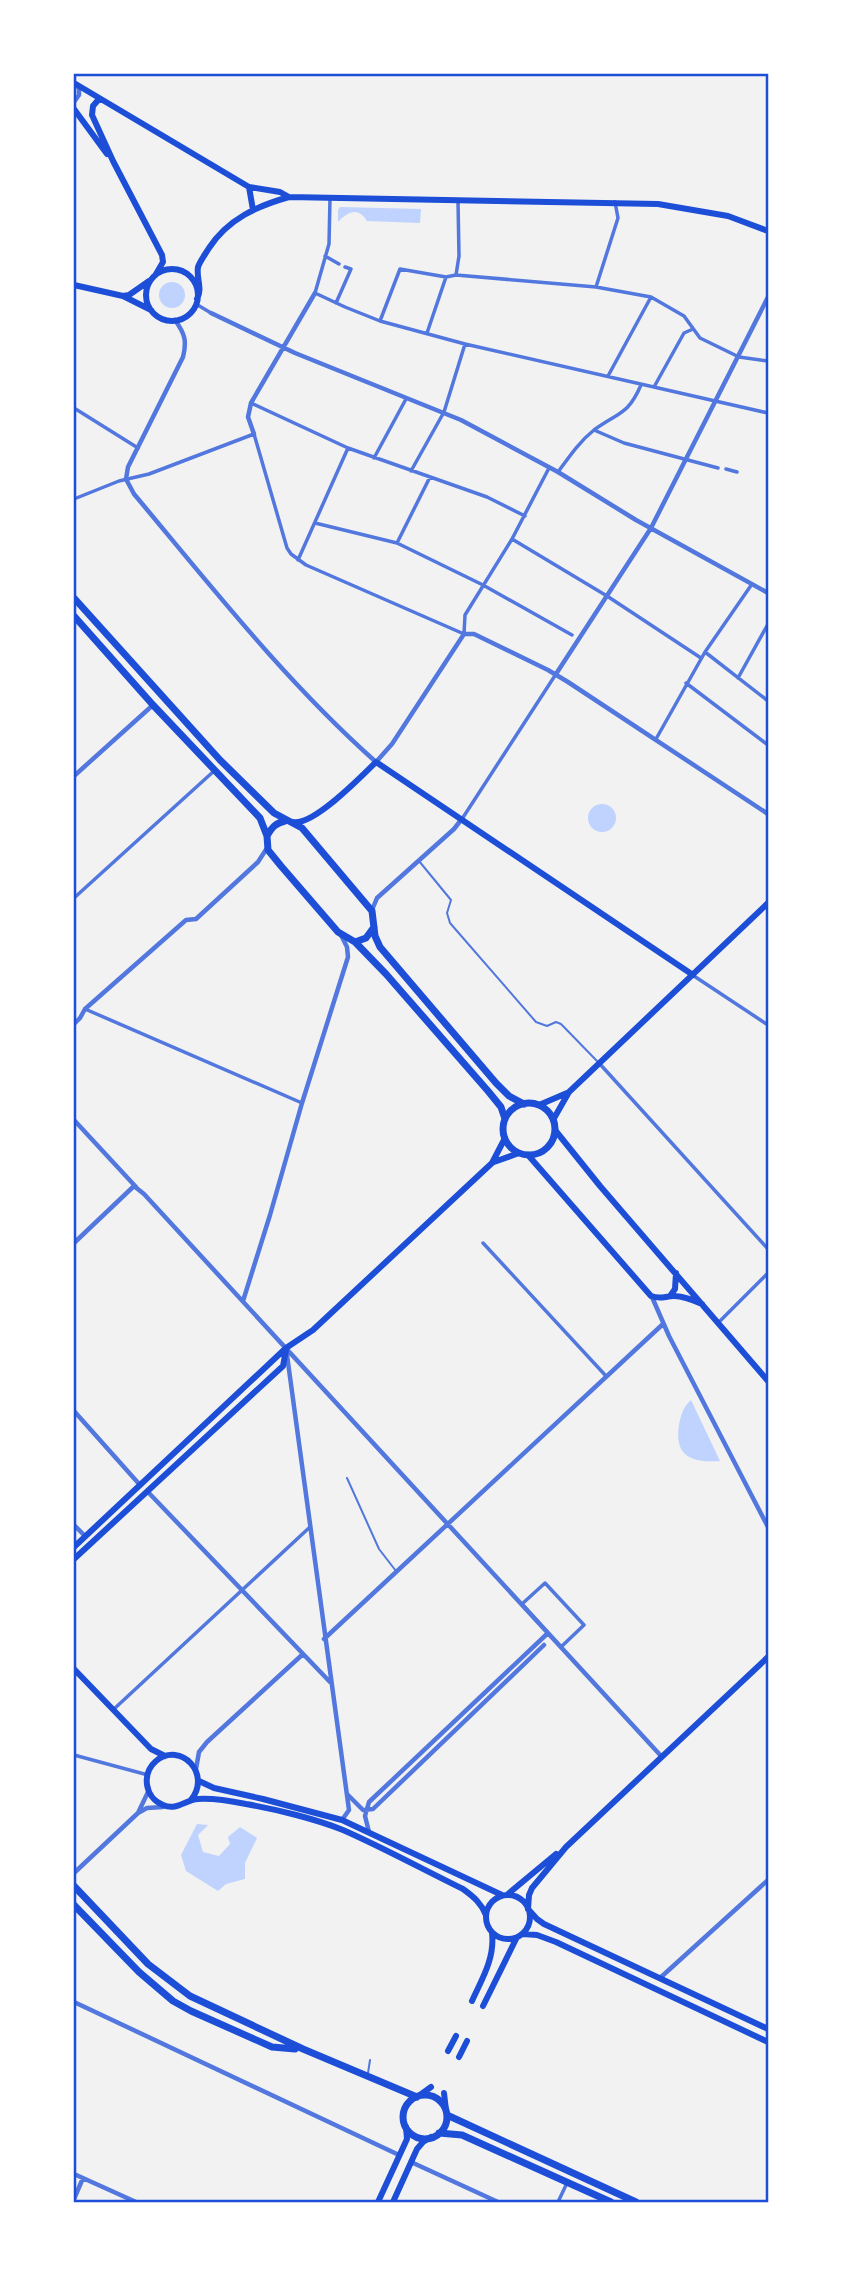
<svg xmlns="http://www.w3.org/2000/svg" width="842" height="2276" font-family="Rubik,sans-serif">
<rect width="100%" height="100%" fill="#f2f2f2"/>
<path fill="#bfd3fe" d="M340 207 421 209 420 223 367 221C358 206 347 212 338 222V210Z
M159 295a13 13 0 1 1 26 0a13 13 0 1 1-26 0Z
M588 818a14 14 0 1 1 28 0a14 14 0 1 1-28 0Z
M691 1400 720 1461C692 1463 674 1457 679 1425 681 1415 683 1407 691 1400Z
M197 1824 208 1825 198 1835 203 1852 219 1856 230 1844 228 1837 240 1827 257 1838 245 1863V1879L226 1884 218 1891 186 1871 181 1855Z"/>
<g fill="none" stroke-linecap="round" stroke-linejoin="round">
<path stroke="#5277de" stroke-width="2" d="M419 861 451 900 447 913 450 923 536 1022 547 1026 556 1022 561 1024 597 1061
M347 1478 379 1549 396 1571
M368 2073 370 2060"/>
<path stroke="#5277de" stroke-width="3.5" d="M330 198 329 244 315 293 345 307 380 321 465 344 768 413
M325 256 339 264
M456 275 459 256 458 201
M596 287 618 218 615 202
M336 303 351 269 345 267
M196 304 211 313
M380 321 400 269 446 277 456 275 596 287 651 297 684 316 700 338 739 357 768 361
M427 333 446 277
M608 376 651 297
M654 387 684 333 693 329
M251 403 348 448 487 497 525 516
M74 408 138 448
M594 430 624 443 718 468
M374 458 406 399
M726 469 737 472
M411 471 444 412 465 344
M558 472C569 457 579 442 594 430 619 412 628 415 641 385
M74 499 119 481 149 474 254 434 287 548 291 554 306 565 464 634 465 615 512 539 549 468
M315 523 397 543 483 585 572 635
M512 539 607 596 701 658
M397 543 430 477
M298 560 348 448
M705 652 752 584
M738 678 768 624
M686 683 768 745
M656 739 705 652 768 701
M462 819 556 674
M74 898 214 771
M694 976 768 1025
M85 1009 302 1103
M599 1063 768 1249
M483 1243 606 1376
M719 1322 768 1273
M545 1583 584 1625 561 1647 522 1604Z
M114 1709 310 1527
M74 1755 148 1775
M558 2202 567 2183"/>
<path stroke="#5277de" stroke-width="4.5" d="M74 102 79 95V88L77 86
M211 313 295 353 461 420 558 472 636 520 768 593
M175 320C185 334 187 341 183 357L128 467 126 479 134 494C211 586 286 682 376 762L392 744 464 634H474L548 670 568 682 768 814
M254 434 248 417 251 403 315 293
M556 674 651 528 768 297
M74 776 153 705
M372 910 377 898 454 829 461 820
M74 1024 80 1018 85 1009 186 920 196 919 258 862 267 848
M74 1120 136 1187
M134 1186 144 1194 662 1757
M74 1243 134 1186
M652 1297 669 1336 768 1527
M243 1301 270 1215 302 1103 348 957 347 947 341 935
M287 1355 349 1810 342 1820
M74 1411 140 1485
M147 1491 330 1682
M74 1525 85 1536
M324 1639 663 1324
M196 1769 199 1752 207 1742 303 1654
M347 1794 363 1810 373 1809 544 1645
M138 1813 147 1808 163 1807
M369 1832 365 1816 369 1802 548 1633
M74 1873 138 1813 148 1792
M660 1978 768 1880
M74 2002 399 2155
M411 2162 498 2202
M74 2174 136 2202
M74 2199 83 2178"/>
<path stroke="#1d4ed8" stroke-width="6" d="M74 83 249 187 280 192 289 197
M99 99 93 106 92 115 113 161 162 255 163 262 156 274
M74 109 107 154
M249 187 253 210
M146 295a26 26 0 1 1 52 0a26 26 0 1 1-52 0Z
M74 285 123 296 151 310
M123 296 129 295 149 281
M197 299C203 288 196 279 198 267 200 261 206 253 209 248 228 219 257 206 289 197L658 204 728 216 768 231
M293 822C313 826 361 777 376 762L693 975
M539 1105 567 1093
M553 1120 569 1092 768 903
M555 1130 600 1186 768 1381
M528 1155 651 1296C661 1300 665 1296 674 1296 684 1296 693 1300 702 1304
M494 1162 519 1153
M670 1296 675 1289 676 1273
M74 1547 286 1348 313 1330 492 1163 505 1138
M74 1559 283 1366 286 1350
M74 1669 151 1749 165 1756
M199 1781 214 1788 263 1799 342 1820 502 1895
M191 1800C212 1774 181 1741 156 1761 141 1774 145 1798 163 1805 177 1811 185 1800 198 1799 213 1798 231 1801 246 1804 275 1809 316 1819 343 1830 384 1848 424 1870 463 1889 474 1897 481 1903 486 1915
M508 1894 556 1854
M486 1917a22 22 0 1 1 44 0a22 22 0 1 1-44 0Z
M528 1909 529 1895 532 1888 566 1847 768 1657
M528 1909 537 1919 544 1924 768 2029
M523 1934 537 1935 556 1942 768 2042
M472 2001C482 1979 495 1958 492 1933
M483 2006 516 1939
M448 2051 456 2036
M459 2057 467 2041
M444 2093 446 2110
M420 2095 431 2087
M378 2202 407 2139 406 2127
M393 2202 417 2149 423 2142 431 2137"/>
<path stroke="#1d4ed8" stroke-width="7" d="M74 598 220 760 274 813 302 828 372 911 375 936 380 947 496 1083 509 1096 524 1104
M74 616 153 705 260 818 267 836 268 850 281 866 338 932 355 942 386 974 488 1091 501 1107 505 1119
M267 836C272 827 276 823 285 821
M355 942 366 938 374 927
M503 1129a26 26 0 1 1 52 0a26 26 0 1 1-52 0Z
M74 1886 148 1964 190 1996 303 2049 417 2097
M74 1905 139 1972 173 2001 191 2011 272 2047 295 2049
M403 2117a22 22 0 1 1 44 0a22 22 0 1 1-44 0Z
M447 2115 636 2202
M439 2133 462 2135 611 2202"/>
</g>
<rect width="842" height="2276" fill="none" stroke="#ffffff" stroke-width="150"/>
<rect x="75" y="75" width="692" height="2126" fill="none" stroke="#1d4ed8" stroke-width="2.5"/>
</svg>
